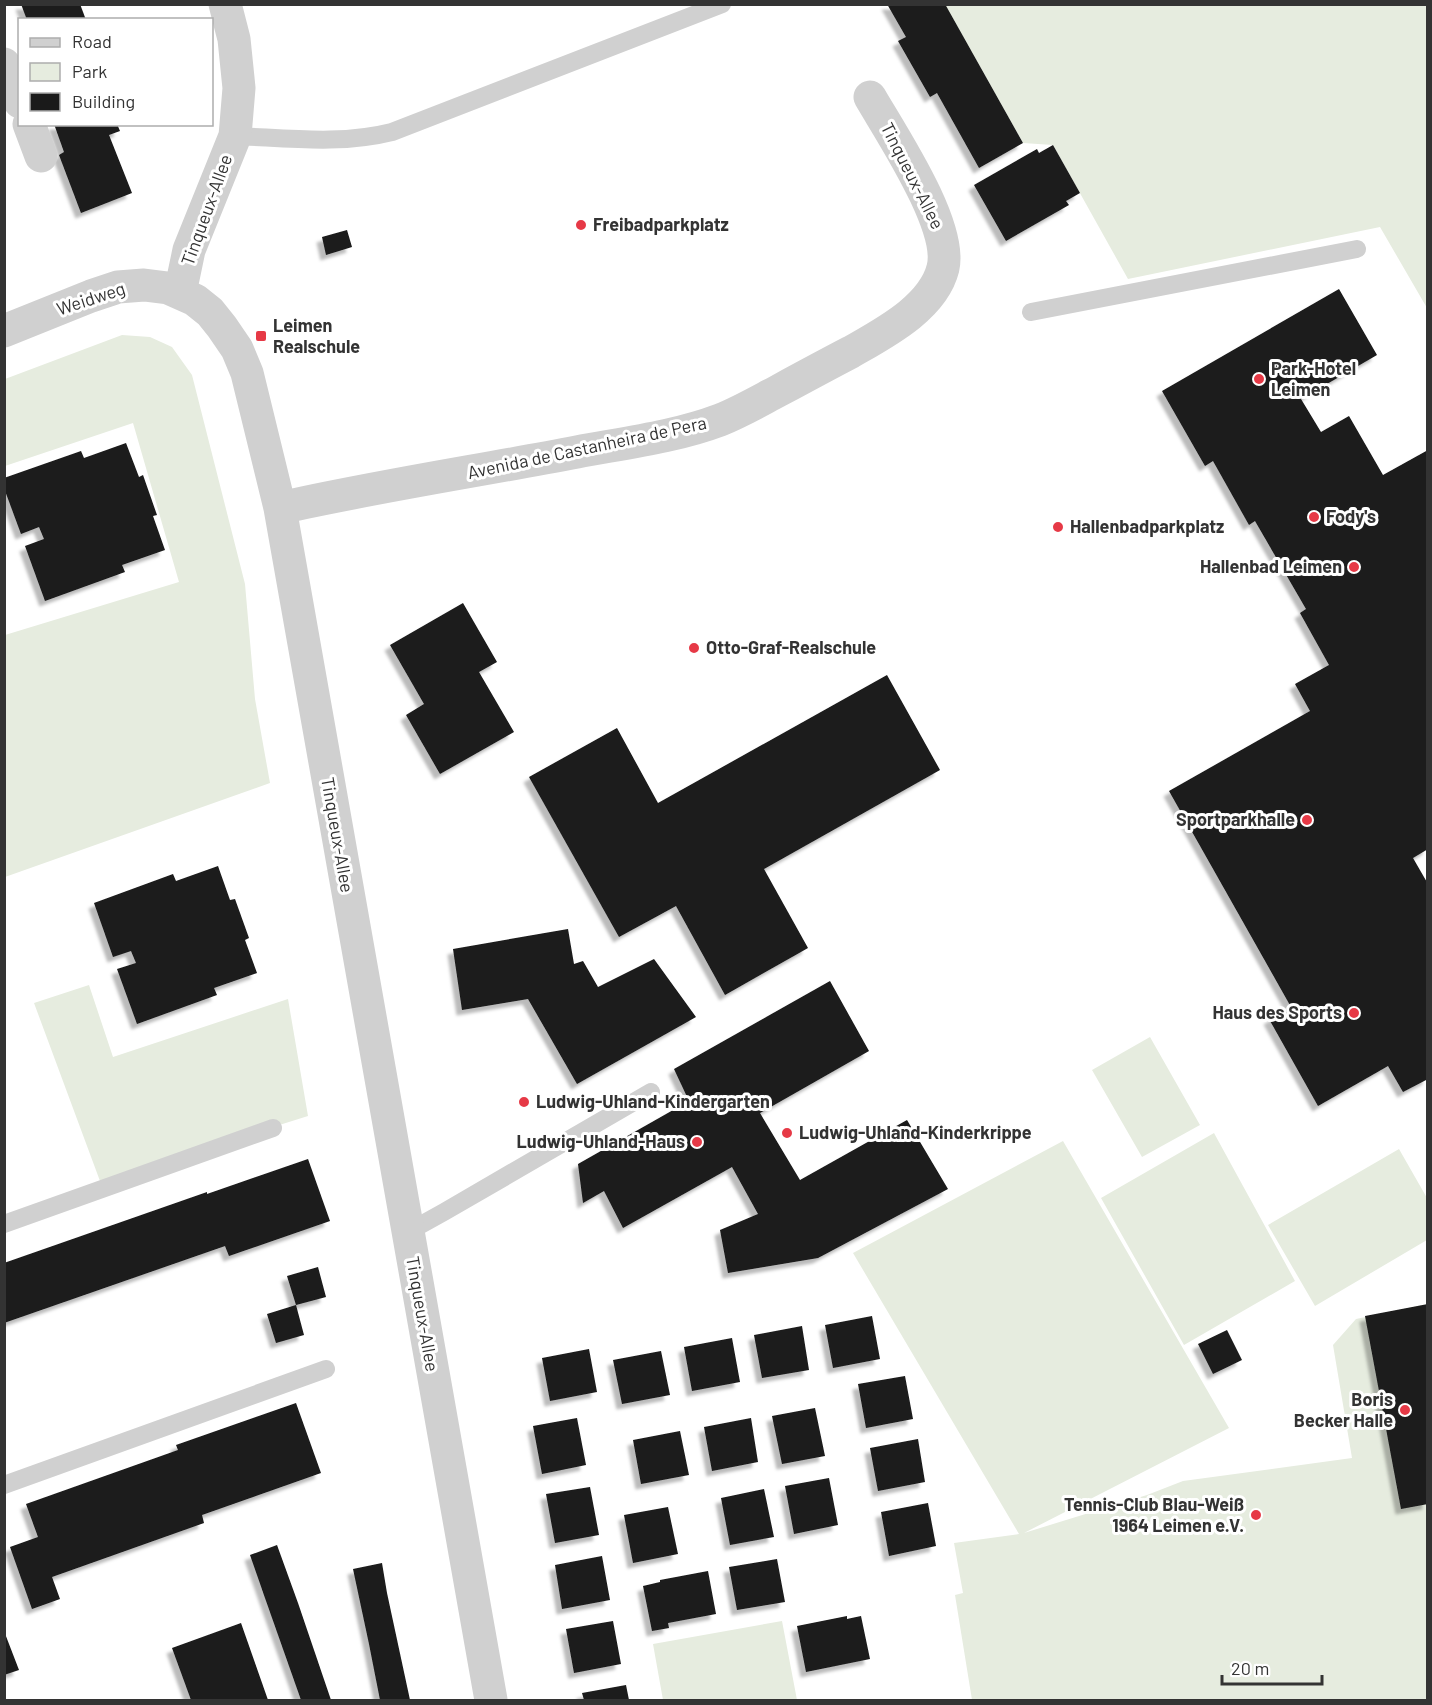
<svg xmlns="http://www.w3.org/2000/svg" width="1432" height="1705" font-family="Barlow,sans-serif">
<defs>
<filter id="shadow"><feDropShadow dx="-5.5" dy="5.5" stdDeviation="1.5" flood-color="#0004"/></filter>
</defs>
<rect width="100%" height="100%" fill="#fff"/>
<path fill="#e6ecdf" d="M945 5H1427V308L1380 227 1128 279 1053 145 1023 143Z
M122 335 150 337 172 347 192 375 245 584 255 699 270 783 5 877V635L179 582 133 423 5 466V379Z
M89 985 113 1057 288 999 308 1116 100 1181 34 1003Z
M1150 1037 1200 1125 1142 1157 1092 1070Z
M1214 1133 1295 1281 1184 1345 1101 1198Z
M1063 1141 1229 1428 1024 1533 1147 1495 1183 1481 1352 1458 1333 1345 1356 1319 1427 1304V1700H972L955 1595 963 1593 954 1543 1019 1534 853 1253Z
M1399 1149 1427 1198V1240L1315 1306 1268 1225Z
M782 1621 797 1700H663L653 1644Z"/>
<path fill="#1a1a1a" filter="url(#shadow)" d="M21 4H80L86 20H27Z
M887 4H945L1023 143 979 168 937 93 930 97 898 41 906 37Z
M54 124H117L120 131 109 135 132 193 81 213 59 155 64 152Z
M1053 145 1080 193 1066 201 1069 205 1006 241 974 185 1037 149 1039 153Z
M347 230 352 247 326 255 322 237Z
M1339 289 1377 355 1301 399 1321 432 1349 416 1383 475 1428 450V849L1413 858 1428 884V1079L1403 1092 1388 1066 1318 1106 1269 1019 1291 1007 1169 791 1310 711 1295 684 1329 665 1300 613 1306 609 1255 521 1249 525 1213 461 1205 466 1162 391Z
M126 443 139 477 143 475 157 515 153 516 165 550 122 565 125 572 45 601 25 546 44 539 39 527 21 534 4 488V478L81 451 84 458Z
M463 603 497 662 479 672 514 732 440 774 406 715 424 704 390 645Z
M887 675 940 770 764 869 808 948 725 995 676 906 619 937 529 777 617 728 658 803Z
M218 866 230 900 235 899 249 938 245 940 257 973 214 988 217 995 137 1024 117 969 136 963 131 951 113 957 94 903 173 874 176 881Z
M568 929 574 964 583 961 598 987 654 959 696 1017 577 1084 528 999 462 1010 453 949Z
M830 981 869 1051 760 1113 800 1180 907 1120 948 1189 818 1258 728 1273 720 1230 758 1214 732 1167 623 1228 604 1191 583 1203 578 1164 689 1101 674 1069Z
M308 1159 330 1221 229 1256 225 1246 4 1323V1263L207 1192V1194Z
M318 1267 326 1297 296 1305 287 1276Z
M1428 1304V1504L1401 1509 1365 1316Z
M296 1305 304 1335 276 1343 267 1314Z
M872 1316 880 1359 833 1368 825 1325Z
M802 1326 809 1370 762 1378 754 1335Z
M1227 1330 1242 1360 1213 1374 1198 1344Z
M732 1338 740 1382 692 1391 684 1347Z
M589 1349 597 1392 550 1401 542 1358Z
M661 1351 670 1395 622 1404 613 1360Z
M905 1376 913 1419 866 1428 858 1384Z
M296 1403 321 1473 202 1515 204 1523 52 1577 60 1599 32 1609 10 1547 38 1537 26 1504 178 1450 176 1445Z
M815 1408 825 1456 782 1464 772 1416Z
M577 1418 586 1465 542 1474 533 1426Z
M751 1418 758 1462 712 1471 704 1427Z
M680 1431 689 1475 641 1484 633 1440Z
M918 1439 925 1482 878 1491 870 1448Z
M829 1478 838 1525 794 1534 785 1486Z
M590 1487 599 1535 555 1543 546 1494Z
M764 1489 774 1537 730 1545 721 1498Z
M928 1503 936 1546 889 1556 881 1512Z
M668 1507 678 1554 633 1563 624 1515Z
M277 1545 298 1603 331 1700H301L265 1598 250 1555Z
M602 1556 610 1600 562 1609 555 1565Z
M777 1559 785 1602 737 1610 729 1567Z
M382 1563 387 1593 410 1700H380L369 1644 353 1569Z
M708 1571 716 1614 668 1623 669 1628 652 1631 643 1586 660 1582V1580Z
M847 1616V1619L861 1616 870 1659 806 1672 797 1626Z
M613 1621 621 1664 574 1673 566 1629Z
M241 1623 268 1700H191L172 1648Z
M4 1631 19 1670 4 1675Z
M626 1685 629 1700H584L582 1693Z"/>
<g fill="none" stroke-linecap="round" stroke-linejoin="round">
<path stroke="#d0d0d0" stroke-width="18" d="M235 136C287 138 341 145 392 132L722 4
M1031 312 1357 249
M4 1224 273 1128
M408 1232 444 1212 651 1092
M4 1485 326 1369"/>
<path stroke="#d0d0d0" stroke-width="33" d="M4 64 20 102
M29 124 41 156
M180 293 189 250 235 136 239 88 234 39 225 4
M4 331 91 296 118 287 144 285 168 288 195 300 210 312 222 327 237 349 247 373 280 508 491 1700
M280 508C378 486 478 471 577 452 625 443 675 437 720 420 740 412 759 401 778 391 802 378 826 365 851 352 884 333 933 308 943 268 953 226 892 135 870 97"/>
</g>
<g fill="#e63946" stroke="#fff" stroke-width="2">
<circle cx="581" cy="225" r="6"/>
<rect x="255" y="330" width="12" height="12" rx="3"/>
<circle cx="1259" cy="379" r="6"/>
<circle cx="1314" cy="517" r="6"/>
<circle cx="1058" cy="527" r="6"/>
<circle cx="1354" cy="567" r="6"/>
<circle cx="694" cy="648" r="6"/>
<circle cx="1307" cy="820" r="6"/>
<circle cx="1354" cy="1013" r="6"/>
<circle cx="524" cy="1102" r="6"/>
<circle cx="787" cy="1133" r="6"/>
<circle cx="697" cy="1142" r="6"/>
<circle cx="1405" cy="1410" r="6"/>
<circle cx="1256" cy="1515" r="6"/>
</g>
<g text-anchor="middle" stroke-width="6" stroke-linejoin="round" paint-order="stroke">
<g font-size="18" fill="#333" stroke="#fff">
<text transform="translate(912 176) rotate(63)" y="6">Tinqueux-Allee</text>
<text transform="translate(207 210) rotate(-70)" y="6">Tinqueux-Allee</text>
<text transform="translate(91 299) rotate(-18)" y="6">Weidweg</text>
<text transform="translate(587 448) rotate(-12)" y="6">Avenida de Castanheira de Pera</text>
<text transform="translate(337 835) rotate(80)" y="6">Tinqueux-Allee</text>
<text transform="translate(422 1314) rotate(80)" y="6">Tinqueux-Allee</text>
</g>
<g font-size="18" font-weight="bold" fill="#333" stroke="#fff" text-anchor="start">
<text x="593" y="231">Freibadparkplatz</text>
<text x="273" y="332">Leimen<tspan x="273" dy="21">Realschule</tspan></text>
<text x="1271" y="375">Park-Hotel<tspan x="1271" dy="21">Leimen</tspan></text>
<text x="1326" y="523">Fody's</text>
<text x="1070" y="533">Hallenbadparkplatz</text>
<text x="1342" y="573" text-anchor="end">Hallenbad Leimen</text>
<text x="706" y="654">Otto-Graf-Realschule</text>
<text x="1295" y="826" text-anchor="end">Sportparkhalle</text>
<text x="1342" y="1019" text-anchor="end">Haus des Sports</text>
<text x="536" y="1108">Ludwig-Uhland-Kindergarten</text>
<text x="799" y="1139">Ludwig-Uhland-Kinderkrippe</text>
<text x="685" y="1148" text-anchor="end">Ludwig-Uhland-Haus</text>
<text x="1393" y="1406" text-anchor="end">Boris<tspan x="1393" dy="21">Becker Halle</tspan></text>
<text x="1244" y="1511" text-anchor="end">Tennis-Club Blau-Weiß<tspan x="1244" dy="21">1964 Leimen e.V.</tspan></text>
</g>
</g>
<rect width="1432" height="1705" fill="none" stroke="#333333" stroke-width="12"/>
<rect x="18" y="18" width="195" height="108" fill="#ffffff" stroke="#adadad" stroke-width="1.5"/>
<rect x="30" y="38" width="30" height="9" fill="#d0d0d0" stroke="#adadad" stroke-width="1.5"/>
<text x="72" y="48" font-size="18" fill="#333333">Road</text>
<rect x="30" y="63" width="30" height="18" fill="#e6ecdf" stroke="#adadad" stroke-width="1.5"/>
<text x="72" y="78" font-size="18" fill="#333333">Park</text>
<rect x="30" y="93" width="30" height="18" fill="#1a1a1a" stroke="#adadad" stroke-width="1.5"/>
<text x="72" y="108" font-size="18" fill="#333333">Building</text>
<path d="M1222 1675v9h100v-9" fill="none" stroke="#333333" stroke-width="3"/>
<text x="1231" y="1675" font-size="18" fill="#333333" stroke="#ffffff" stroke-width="4.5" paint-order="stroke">20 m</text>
</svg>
